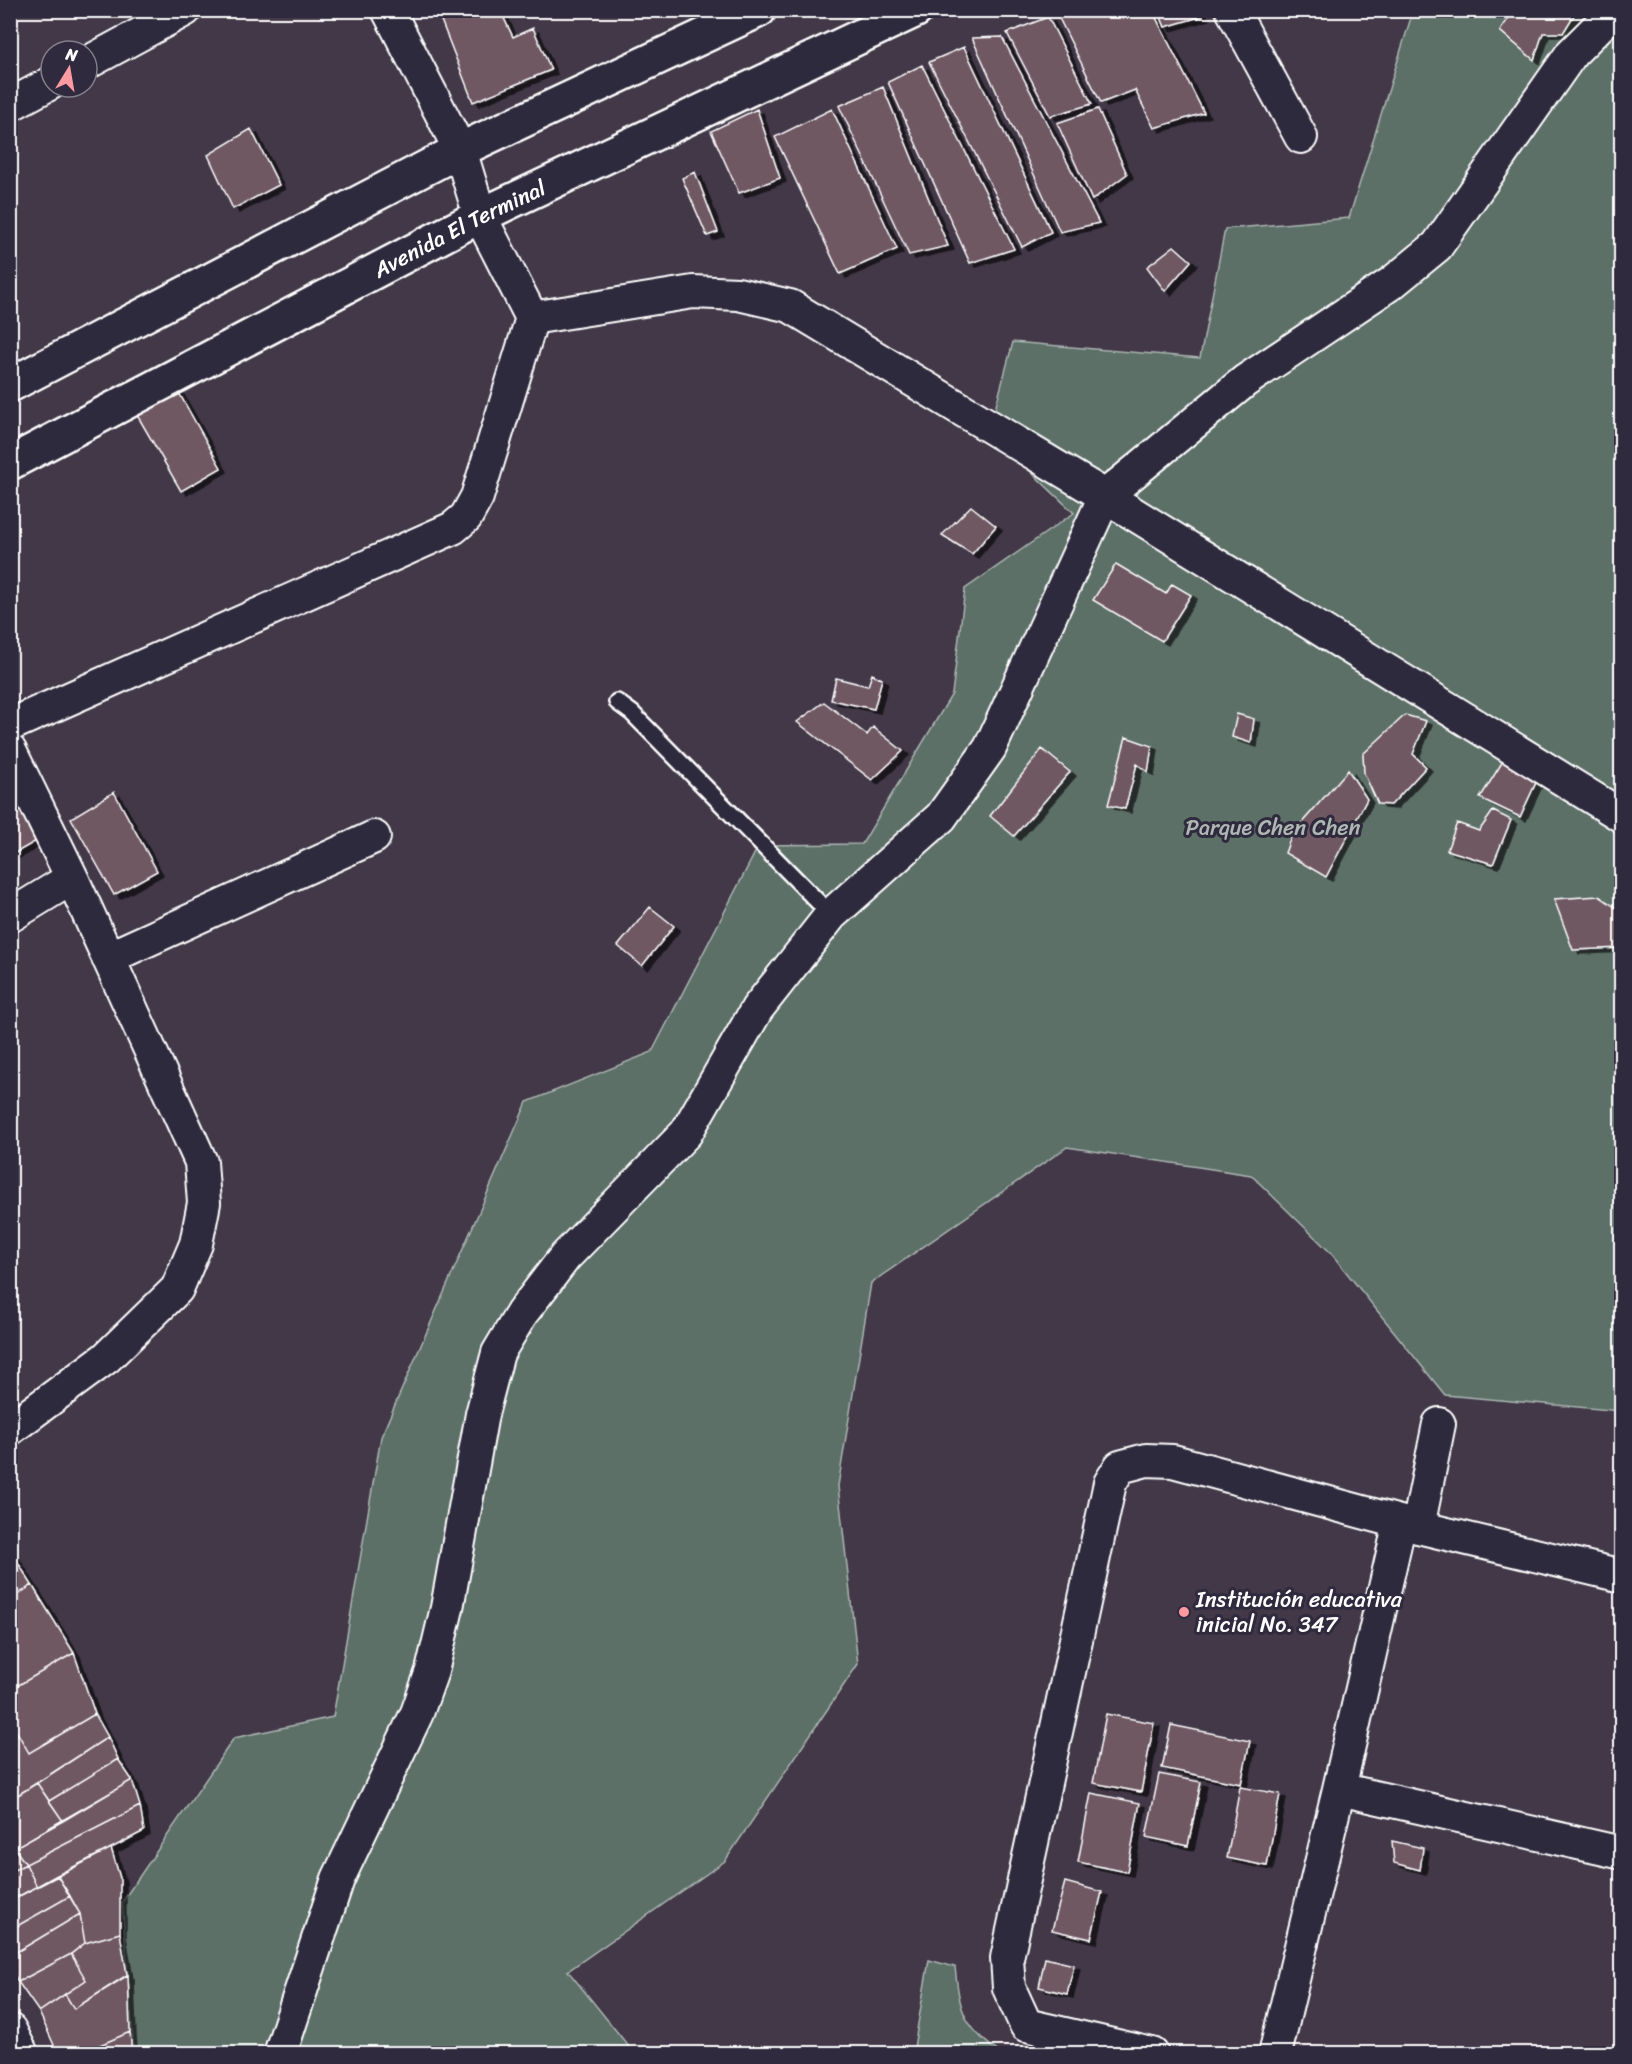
<svg xmlns="http://www.w3.org/2000/svg" width="1632" height="2064" font-family="Sriracha,sans-serif">
<defs>
<filter id="shadow"><feDropShadow dx="6" dy="4" stdDeviation="0" flood-color="#0009"/></filter>
</defs>
<rect width="100%" height="100%" fill="#423848"/>
<filter id="ink" filterUnits="userSpaceOnUse"><feTurbulence type="fractalNoise" baseFrequency=".0167" numOctaves="2"/><feDisplacementMap in="SourceGraphic" scale="12" xChannelSelector="R" yChannelSelector="G"/><feConvolveMatrix kernelMatrix="1 2 1 2 8 2 1 2 1" color-interpolation-filters="sRGB"/></filter>
<g filter="url(#ink)">
<path fill="#5c6f67" stroke="#aeb7b3" stroke-width="1.5" d="M1413 11H1621V1411L1445 1395 1330 1252 1251 1175 1067 1147 871 1283 838 1486 858 1664 725 1861 568 1971 634 2053H134L122 1902 234 1738 333 1717 381 1437 527 1102 652 1052 759 845 862 844 952 694 965 589 1074 513 989 432 1013 342 1200 358 1225 229 1349 218Z
M929 1960 955 1967C960 2012 963 2026 1000 2053H913Z"/>
<path fill="#6f5863" stroke="#fff" stroke-width="1.5" filter="url(#shadow)" d="M437 10H500L513 37 533 28 551 70 473 102Z
M1055 10H1152L1204 113 1154 128 1135 90 1101 103Z
M1158 10H1200L1203 16 1165 27Z
M1514 10H1577L1563 33H1543L1534 60 1500 31Z
M1048 17 1092 104 1050 116 1007 33Z
M1002 37 1099 223 1060 232 972 38Z
M964 47 1051 232 1022 247 929 62Z
M922 65 1014 249 970 263 888 82Z
M883 87 948 246 909 255 839 106Z
M757 109 780 178 739 193 711 131Z
M832 109 897 249 840 274 775 137Z
M1098 109 1127 174 1092 200 1057 123Z
M251 129 279 185 233 209 208 155Z
M695 172 718 232 707 236 682 178Z
M1174 246 1191 261 1165 291 1147 267Z
M174 384 221 468 181 491 133 408Z
M971 506 996 526 972 554 942 535Z
M1116 564 1166 594 1172 584 1191 595 1162 641 1093 600Z
M872 674 882 679 874 709 831 700 836 678 868 686Z
M824 702 867 735 873 727 903 751 872 780 797 722Z
M1237 714 1254 719 1251 743 1232 737Z
M1405 715 1426 721 1413 754 1426 767 1391 805 1378 804 1364 773 1363 754Z
M1126 737 1152 746 1148 772 1137 764 1125 809 1108 805Z
M1042 749 1070 772 1014 836 990 816Z
M1503 761 1538 778 1520 817 1480 798Z
M1348 770 1367 799 1326 877 1285 853 1292 834Z
M10 792 38 840 10 856Z
M114 792 157 871 114 895 71 818Z
M1493 811 1511 820 1493 864 1447 850 1457 823 1479 831Z
M1599 896 1622 912V948L1573 950 1554 899Z
M650 907 674 926 642 966 618 946Z
M10 1550 32 1585 10 1600Z
M32 1585 74 1653 10 1690V1600Z
M74 1653 95 1714 29 1753 17 1732 10 1736V1690Z
M95 1714 108 1737 10 1800V1736L17 1732 29 1753Z
M1106 1714 1154 1723 1141 1792 1093 1783Z
M1171 1725 1250 1741 1241 1784 1162 1768Z
M108 1737 118 1759 49 1801 37 1783Z
M118 1759 132 1780 63 1821 49 1801Z
M1159 1774 1201 1782 1188 1846 1146 1837Z
M132 1780 140 1806 26 1864 14 1848Z
M37 1783 63 1821 10 1850V1800Z
M1240 1787 1280 1794 1267 1866 1227 1858Z
M1091 1793 1140 1803 1127 1872 1078 1862Z
M140 1806 144 1831 37 1887 26 1864Z
M1392 1841 1423 1848 1420 1870 1394 1863Z
M14 1848 26 1864 10 1872V1850Z
M111 1848 120 1878V1933L85 1943 80 1914 57 1875Z
M26 1864 37 1887 10 1901V1872Z
M57 1875 70 1896 10 1930V1901Z
M1065 1882 1102 1892 1091 1939 1052 1930Z
M70 1896 80 1914 10 1956V1930Z
M80 1914 85 1943 71 1954 18 1982 10 1966V1956Z
M120 1933 127 1975 74 2009 65 1994 86 1980 71 1954 85 1943Z
M71 1954 86 1980 39 2012 18 1982Z
M1045 1958 1074 1965 1067 1994 1039 1987Z
M128 1975 130 2032 79 2054H58L39 2012 65 1994 74 2009Z
M130 2032 132 2054H79Z"/>
<g fill="none" stroke-linecap="round" stroke-linejoin="round">
<g stroke="#fff" stroke-width="20">
<path id="service" d="M617 702 632 713 831 915"/>
</g>
<g stroke="#fff" stroke-width="36">
<path id="minor" d="M1232 10 1301 137
M87 63 185 10
M10 105 51 83
M532 318 693 292 738 294 790 306 1105 496 1622 816
M10 725 453 528 466 517 477 497 532 318 480 216 460 150 388 10
M10 751 72 878 201 1162 204 1203 196 1244 177 1289 106 1358 10 1429
M10 916 72 878
M108 958 374 837
M1418 1527 1439 1424
M1339 1789 1622 1853
M10 2030 22 2054
M280 2054 338 1879 417 1713 432 1671 447 1608 482 1414 498 1353 522 1313 565 1257 686 1133 757 1009 831 915 941 817 990 748 1105 496 1245 381 1393 282 1437 246 1572 53 1615 10
M1152 2054 1026 2025 1009 1988 1007 1958 1110 1483 1120 1467 1146 1460 1173 1461 1418 1527 1622 1576
M1275 2054 1339 1789 1400 1522"/>
</g>
<g stroke="#fff" stroke-width="38">
<g id="tertiary">
<path d="M10 385 460 150 759 10"/>
<path id="s1" d="M10 463 480 216 916 10"/>
</g>
</g>
<use href="#service" stroke="#2f2a3d" stroke-width="15"/>
<use href="#minor" stroke="#2f2a3d" stroke-width="32"/>
<use href="#tertiary" stroke="#2f2a3d" stroke-width="33"/>
</g>
</g>
<circle fill="#ff9aa2" stroke="#2f2a3d" stroke-width="2" cx="1184" cy="1612" r="6"/>
<g text-anchor="middle" stroke-width="6" stroke-linejoin="round" paint-order="stroke">
<g font-size="22" fill="#fff" stroke="#2f2a3d">
<text dy="8" stroke="none"><textPath href="#s1" startOffset="507">Avenida El Terminal</textPath></text>
</g>
<g font-size="22" fill="#aeb7b3" stroke="#2f2a3d">
<text x="1273" y="835">Parque Chen Chen</text>
</g>
<g font-size="22" fill="#fff" stroke="#2f2a3d" text-anchor="start">
<text x="1196" y="1607">Institución educativa<tspan x="1196" dy="25">inicial No. 347</tspan></text>
</g>
</g>
<rect width="1632" height="2064" fill="none" stroke="#2f2a3d" stroke-width="36"/>
<rect x="18" y="18" width="1596" height="2028" fill="none" stroke="#fff" stroke-width="2" filter="url(#ink)"/>
<g transform="translate(69 69) rotate(11)"><circle r="28" fill="#2f2a3d" stroke="#827f8b" stroke-width="1.5"/>
<path d="M0-4.5L10 22L0 15L-10 22Z" fill="#ff9aa2"/>
<text y="-9" font-size="16" font-weight="bold" text-anchor="middle" fill="#ffffff">N</text>
</g>
</svg>
